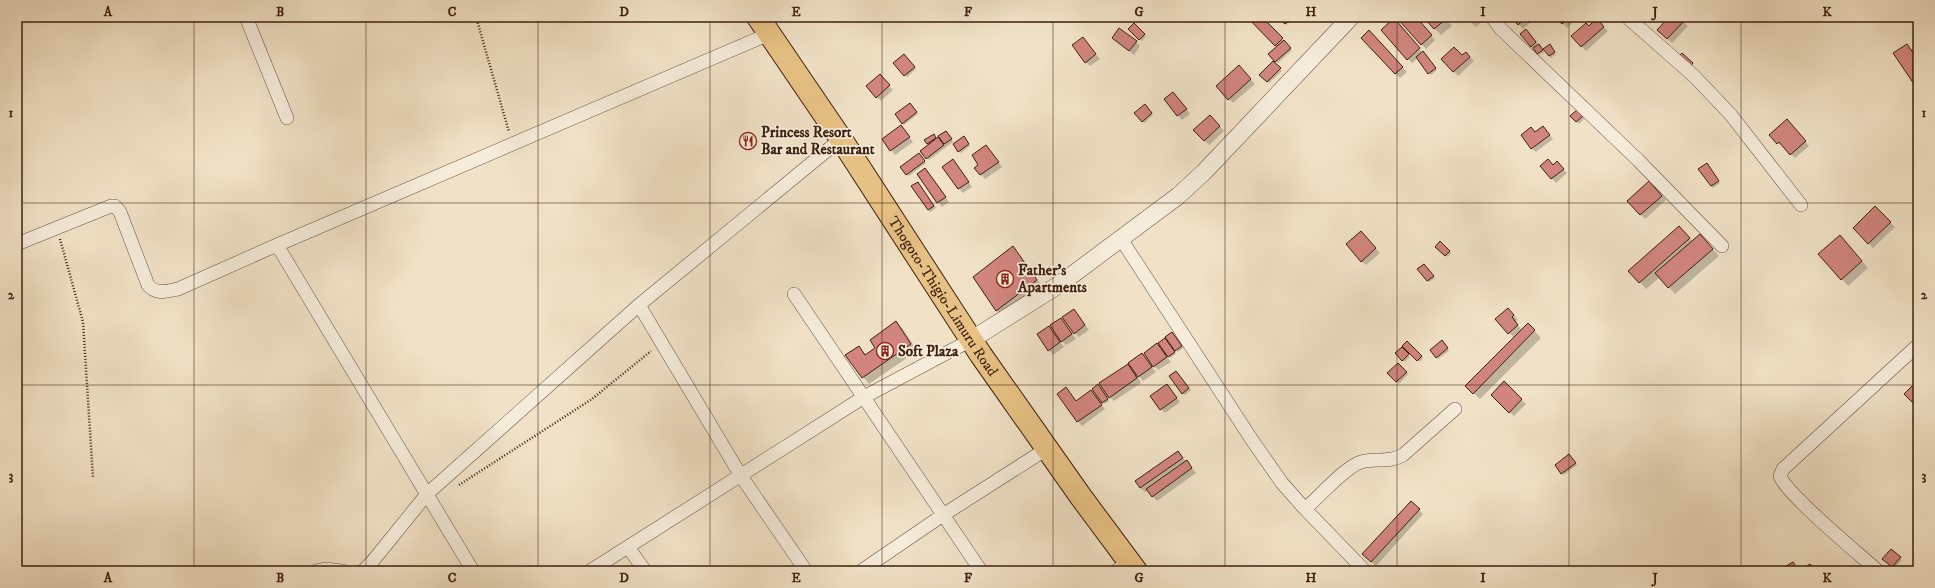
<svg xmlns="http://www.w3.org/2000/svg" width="1935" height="588" font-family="'IM FELL DW Pica',serif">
<rect width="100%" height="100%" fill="#f1e2c7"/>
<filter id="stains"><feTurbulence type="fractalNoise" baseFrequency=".005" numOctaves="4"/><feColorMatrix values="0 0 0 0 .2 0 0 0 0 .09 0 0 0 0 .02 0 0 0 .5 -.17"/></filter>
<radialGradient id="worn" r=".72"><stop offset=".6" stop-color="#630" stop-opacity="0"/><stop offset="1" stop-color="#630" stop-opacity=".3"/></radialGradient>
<path fill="#0003" d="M1248 17H1261L1292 50 1278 63 1270 54 1277 47Z
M1278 17H1294L1287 25Z
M1400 17H1415L1435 40 1426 49 1398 18Z
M1424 17H1444L1452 26 1441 35Z
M1466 17H1487L1476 27Z
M1503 17H1536L1523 29 1513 18 1508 22Z
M1557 17H1576L1577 18 1567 28Z
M1588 17H1604L1599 22 1608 31 1586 51 1573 36 1593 22Z
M1670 17H1678L1688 26 1672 43 1658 30Z
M1788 17H1799L1793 23Z
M1134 24 1146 36 1142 41 1130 29Z
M1398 24 1437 70 1431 75 1418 58 1412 63 1408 59Z
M1528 32 1541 47 1544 52 1539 55 1531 46Z
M1373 36 1407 72 1400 78 1362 38Z
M1083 38 1100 59 1090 66 1086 62Z
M1113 38 1136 42 1140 46 1134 55Z
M1907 45 1918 58V88Z
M1551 48 1556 54 1551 58 1549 56Z
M1466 53 1474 61 1458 76 1442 59 1462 57Z
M906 57 916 69 907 77 905 75Z
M1273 62 1282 71 1269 83 1261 75Z
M1243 71 1255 84 1233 103 1217 86Z
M884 80 893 90 881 101 877 97Z
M1177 97 1190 114 1182 120 1165 99Z
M912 106 918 114 904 125 903 123Z
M1147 108 1153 115 1144 123 1142 121Z
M1577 111 1584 119 1579 124 1572 116Z
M1214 120 1224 131 1209 145 1204 140Z
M1791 125 1809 146 1795 158 1770 135Z
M901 127 913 142 895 155 883 139Z
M1543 127 1553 139 1536 152 1531 148 1536 133Z
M946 132 953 142 929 160 922 151 929 145 925 140 935 137 937 139Z
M965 139 970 146 961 153 959 151Z
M990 151 1002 167 985 179 976 168Z
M920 156 926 163 909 176 907 174Z
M957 165 972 187 963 193 959 189Z
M1541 166 1561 167 1567 173 1556 183Z
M1708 166 1720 183 1713 188 1711 186Z
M925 170 949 202 942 207 918 175Z
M919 185 936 208 930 212 912 187Z
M1654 186 1666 200 1645 219 1628 201Z
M1875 207 1895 227 1873 248 1854 228Z
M1686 234 1693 242H1706L1719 256 1675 294 1660 277 1646 289 1640 282Z
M1365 237 1380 253 1366 265 1361 261Z
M1440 243 1451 253 1448 257 1436 247Z
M1846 243 1868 268 1848 286 1842 279Z
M1013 248 1043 287 1003 317 996 310Z
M1426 267 1435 278 1429 282 1427 281Z
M1074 310 1089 330 1079 337 1075 333Z
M1513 314 1518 320 1515 322 1522 330 1528 324 1541 338 1480 399 1466 386 1514 338 1497 319Z
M1061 319 1076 339 1066 345 1062 341Z
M896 322 903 329 917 351 869 384 863 377 859 347 867 356 876 348Z
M1049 327 1064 347 1053 355 1049 350Z
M1174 336 1183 348 1178 352 1167 337Z
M1167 341 1176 354 1170 358 1165 354 1171 362 1158 370 1154 366 1157 344 1163 350Z
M1407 342 1423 358 1420 362 1404 346Z
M1444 344 1449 351 1438 359 1437 357Z
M1402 348 1410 357 1404 362 1396 353Z
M1142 355 1156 372 1143 381 1136 373 1141 383 1114 401 1110 397 1128 365 1135 372Z
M1398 364 1408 374 1399 384 1389 373Z
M1178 374 1191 390 1185 395 1183 393Z
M1504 383 1526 404 1514 416 1492 395Z
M1167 385 1180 402 1165 413 1161 409Z
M1100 387 1109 401 1105 404 1093 389Z
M1066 389 1077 402 1091 391 1105 409 1082 426 1078 421Z
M1178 452 1196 473 1157 501 1148 490 1145 492 1140 488Z
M1571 457 1577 465 1564 475 1562 473Z
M1411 502 1423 514 1376 566 1368 559Z
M1891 550 1902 560 1894 568 1884 558Z"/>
<path fill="#d1857e" stroke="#3c1f10" d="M1247 17H1262L1283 38 1275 46Z
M1277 17H1291L1285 24Z
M1398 17H1416L1432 35 1421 45 1397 18Z
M1423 17H1444L1446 19 1434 29Z
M1465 17H1473L1468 21Z
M1511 17H1527L1518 25Z
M1556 17H1570L1562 24Z
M1587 17H1596L1592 22Z
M1669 17H1680L1684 21 1667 39 1657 30Z
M1394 18 1420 48 1407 60 1381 30Z
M1597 18 1604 27 1581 47 1571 36 1586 23 1589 26Z
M1134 23 1145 34 1139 40 1128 29Z
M1119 28 1137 41 1129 51 1112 38Z
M1526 29 1536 42 1531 47 1520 34Z
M1369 30 1403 67 1395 74 1361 38Z
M1083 37 1096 54 1085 63 1072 45Z
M1284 40 1291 48 1275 62 1268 54Z
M1539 44 1543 50 1537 54 1533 48Z
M1550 44 1555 52 1549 56 1543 49Z
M1907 44 1918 60V90L1893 53Z
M1454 47 1462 55 1466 52 1470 57 1453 72 1441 59Z
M1423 51 1436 68 1428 74 1416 57Z
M1682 53 1693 63 1689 68 1678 57Z
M904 54 915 67 904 76 893 63Z
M1273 61 1281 68 1267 82 1259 75Z
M1239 65 1251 79 1228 100 1216 86Z
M880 74 890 85 876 98 866 86Z
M1173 92 1187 109 1177 116 1164 99Z
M910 103 917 112 902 124 895 114Z
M1145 104 1152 113 1142 122 1134 113Z
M1577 110 1583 116 1576 122 1570 116Z
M1210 115 1220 126 1204 141 1193 130Z
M1787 119 1806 141 1790 155 1779 142 1777 144 1769 135Z
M901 125 910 137 890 151 882 139Z
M1543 126 1550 135 1531 149 1521 135 1531 127 1535 132Z
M946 131 952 139 944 144 938 136Z
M934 134 936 138 927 144 924 140Z
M964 136 969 144 958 152 953 144Z
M938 137 944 145 926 159 920 151Z
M986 145 999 162 980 175 974 168 978 165 972 155Z
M919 153 925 161 906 175 900 167Z
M953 159 969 182 958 189 942 167Z
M1548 159 1553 165 1557 161 1564 169 1551 179 1540 166Z
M1707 163 1719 181 1711 186 1698 169Z
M925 168 946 197 937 203 917 174Z
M1649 181 1662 196 1640 215 1627 201Z
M918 182 934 206 928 210 911 186Z
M1875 206 1891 222 1868 244 1853 228Z
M1679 226 1690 238 1639 283 1628 271Z
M1361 231 1376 248 1361 262 1346 244Z
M1700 234 1713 249 1668 288 1655 273Z
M1840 235 1862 261 1841 280 1818 254Z
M1440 241 1450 251 1445 256 1435 247Z
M1013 246 1037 280 996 311 973 277Z
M1424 264 1434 276 1427 281 1417 269Z
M1508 308 1514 315 1512 317 1518 325 1508 334 1495 319Z
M1074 309 1085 325 1074 334 1062 317Z
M1061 318 1072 334 1061 342 1050 325Z
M896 321 911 344 862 378 845 355 859 346 865 355 875 348 870 340Z
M1528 323 1535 330 1473 394 1465 386Z
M1049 326 1060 342 1048 351 1037 334Z
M1172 332 1182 346 1175 351 1165 337Z
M1165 338 1175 352 1168 357 1158 343Z
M1442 340 1448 348 1436 358 1430 350Z
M1407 341 1422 356 1417 361 1402 346Z
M1157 343 1167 357 1153 367 1144 353Z
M1402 347 1409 354 1402 361 1395 353Z
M1142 353 1152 367 1138 377 1128 363Z
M1398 363 1407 372 1396 382 1387 373Z
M1128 364 1137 378 1109 398 1099 383Z
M1176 371 1189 388 1182 394 1169 376Z
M1504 381 1522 399 1509 413 1491 395Z
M1098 384 1108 399 1102 403 1092 389Z
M1167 384 1177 398 1160 410 1150 396Z
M1912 386 1918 392 1917 407 1904 394Z
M1066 387 1076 401 1091 390 1102 405 1077 422 1057 394Z
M1178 451 1183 458 1140 488 1135 481Z
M1569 454 1576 463 1561 474 1555 465Z
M1187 460 1192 468 1152 497 1146 489Z
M1411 501 1420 509 1371 562 1362 554Z
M1891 549 1901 557 1892 567 1882 559Z
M1793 562 1799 571 1810 564 1815 571H1778Z"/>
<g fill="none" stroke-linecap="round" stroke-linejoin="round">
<g stroke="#69503e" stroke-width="14">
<path id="minor" d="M246 17 287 118
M1492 17 1501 29 1638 160 1722 246
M1627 17 1694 76 1731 115 1801 205
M1121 239 1252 440 1282 483 1305 509 1365 571
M17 244 111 206H115L120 212 148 285C156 295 167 291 178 289L277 245 769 34
M277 245 473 571
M794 294 981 571
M639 305 741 476 806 571
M1305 509C1318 498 1346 466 1361 462 1376 458 1389 463 1403 455L1455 409
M628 547 645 571
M316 571 325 569 342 571
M363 571 372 562 427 494 639 305 841 139
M590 571 864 397 971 340
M861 571 943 515 1048 448
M1116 571 1129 562
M1878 571C1859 554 1787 495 1780 476L1783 469 1918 345"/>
</g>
<g stroke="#69503e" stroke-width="18">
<path id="tertiary" d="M971 340 1060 284 1178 196 1204 172 1351 17"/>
</g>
<g stroke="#3c1f10" stroke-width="24">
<g id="trunk">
<path id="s1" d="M758 17 841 139 981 355 1081 497 1136 571"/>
</g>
</g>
<path stroke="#3c1f10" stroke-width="2.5" stroke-dasharray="1 2" stroke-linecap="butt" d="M476 17 509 132
M60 239 83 322 93 478
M459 485 592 399 651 351"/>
<use href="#minor" stroke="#f6ecdb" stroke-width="13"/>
<use href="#tertiary" stroke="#f6ecdb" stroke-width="17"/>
<use href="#trunk" stroke="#e8c184" stroke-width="22"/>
</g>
<path fill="none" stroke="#3c1f10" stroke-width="1" stroke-opacity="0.55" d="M194 17V571M366 17V571M538 17V571M710 17V571M882 17V571M1053 17V571M1225 17V571M1397 17V571M1569 17V571M1741 17V571M17 203H1918M17 385H1918"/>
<defs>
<g id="restaurant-ring" transform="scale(0.9)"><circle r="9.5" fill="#f6ecdb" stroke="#8f2418" stroke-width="1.5"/><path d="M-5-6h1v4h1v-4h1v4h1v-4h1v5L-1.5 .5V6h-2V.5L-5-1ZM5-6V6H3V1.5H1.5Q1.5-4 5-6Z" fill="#8f2418"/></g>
<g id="building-ring" transform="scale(0.9)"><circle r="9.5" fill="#f6ecdb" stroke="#8f2418" stroke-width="1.5"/><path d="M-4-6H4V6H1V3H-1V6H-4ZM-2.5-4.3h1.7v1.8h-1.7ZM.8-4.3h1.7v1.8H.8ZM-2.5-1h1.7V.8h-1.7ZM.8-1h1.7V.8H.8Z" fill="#8f2418"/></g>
</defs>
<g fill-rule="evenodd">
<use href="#restaurant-ring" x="748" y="141"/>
<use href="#building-ring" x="1005" y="279"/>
<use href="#building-ring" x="885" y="351"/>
</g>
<g text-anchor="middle" stroke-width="3.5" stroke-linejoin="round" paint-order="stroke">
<g font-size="15" font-weight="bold" fill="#3c1f10" stroke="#f6ecdb" text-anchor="start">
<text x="761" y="137">Princess Resort<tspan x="761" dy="17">Bar and Restaurant</tspan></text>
<text x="1018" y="275">Father's<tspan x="1018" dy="17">Apartments</tspan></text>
<text x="898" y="356">Soft Plaza</text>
</g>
<g font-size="15" fill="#3c1f10" stroke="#f6ecdb">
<text dy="5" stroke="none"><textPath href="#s1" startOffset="335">Thogoto-Thigio-Limuru Road</textPath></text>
</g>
</g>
<rect width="1935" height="588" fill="none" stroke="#f1e2c7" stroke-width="44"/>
<rect x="22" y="22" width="1891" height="544" fill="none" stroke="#3c1f10" stroke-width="1.5"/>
<g font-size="13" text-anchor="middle" font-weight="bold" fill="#3c1f10">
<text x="108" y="16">A</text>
<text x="280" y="16">B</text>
<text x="452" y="16">C</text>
<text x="624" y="16">D</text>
<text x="796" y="16">E</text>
<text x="968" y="16">F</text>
<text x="1139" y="16">G</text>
<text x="1311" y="16">H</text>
<text x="1483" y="16">I</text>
<text x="1655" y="16">J</text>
<text x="1827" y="16">K</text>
<text x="11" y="117">1</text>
<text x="1924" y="117">1</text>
<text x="11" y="299">2</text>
<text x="1924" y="299">2</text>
<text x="11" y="480">3</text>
<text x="1924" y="480">3</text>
<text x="108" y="582">A</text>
<text x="280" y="582">B</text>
<text x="452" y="582">C</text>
<text x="624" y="582">D</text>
<text x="796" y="582">E</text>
<text x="968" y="582">F</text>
<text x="1139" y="582">G</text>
<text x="1311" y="582">H</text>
<text x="1483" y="582">I</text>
<text x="1655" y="582">J</text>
<text x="1827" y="582">K</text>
</g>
<rect width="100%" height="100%" filter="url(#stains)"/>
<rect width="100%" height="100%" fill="url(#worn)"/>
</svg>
